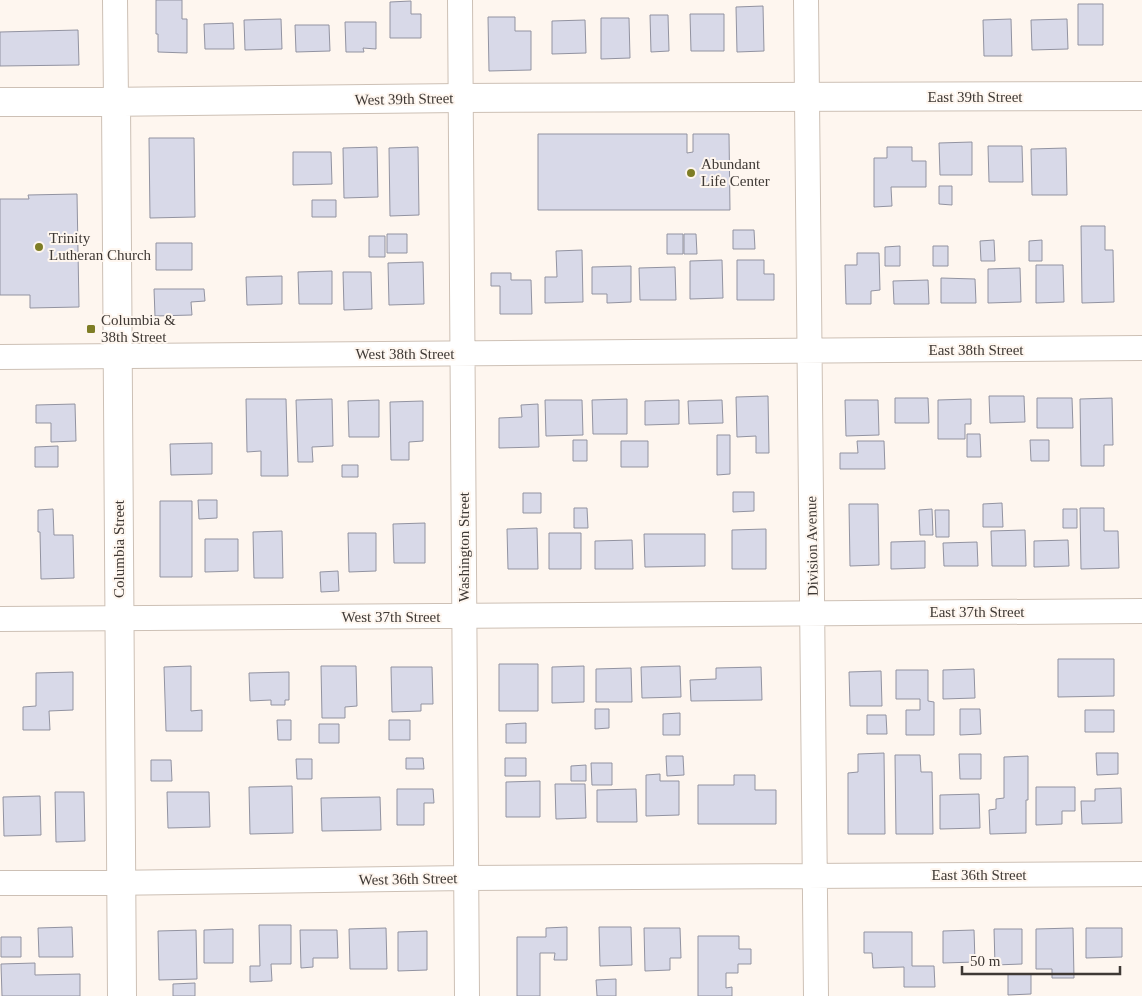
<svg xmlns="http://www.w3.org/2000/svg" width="1142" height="996" font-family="'Times New Roman',serif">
<rect width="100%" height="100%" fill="#fef6ef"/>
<path fill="#d8d9e8" stroke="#9293a1" d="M156 0H182V19H187V53L158 52V34H156Z
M411 1V14H421V38H390V2Z
M1078 4H1103V45H1078Z
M763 6 764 51 737 52 736 7Z
M690 14H724V51H691Z
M650 15H668L669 51 651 52Z
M488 17H515V31H531V70L489 71Z
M601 18H629L630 58 601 59Z
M281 19 282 49 245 50 244 20Z
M1011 19 1012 56H984L983 20Z
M1067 19 1068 49 1032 50 1031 20Z
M585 20 586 53 552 54V21Z
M345 22H376V49L363 48 364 52H346Z
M233 23 234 49H205L204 24Z
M295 25H329L330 51 296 52Z
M78 30 79 65 0 66V32Z
M538 134H687V153L693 152V134H729L730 210H538Z
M149 138H194L195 217 150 218Z
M972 142V175H940L939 143Z
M988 146H1022L1023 182H989Z
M377 147 378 197 344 198 343 148Z
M418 147 419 215 390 216 389 148Z
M887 147H912V161H926V187H891L892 206 874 207V158H887Z
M1066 148 1067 195H1032L1031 149Z
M293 152H331L332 184 293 185Z
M939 186H952V205L939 204Z
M77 194 79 307 30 308V295H0V199H29L28 195Z
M312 200H336V217H312Z
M1081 226H1105V250H1113L1114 302 1082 303Z
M733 230H754L755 249H733Z
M387 234H407V253H387Z
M667 234H683V254H667Z
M684 234H696L697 254H684Z
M369 236H385V257H369Z
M994 240 995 261H981L980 241Z
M1042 240V261H1029V241Z
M156 243H192V270H156Z
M900 246V266H885V247Z
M933 246H948V266H933Z
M582 250 583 302 545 303V277H557L556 251Z
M857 253H879L880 290 871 291V304H846L845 265H857Z
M722 260 723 298 690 299V261Z
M737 260H764V274H774V300H737Z
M423 262 424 304 389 305 388 263Z
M1036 265H1063L1064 302 1036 303Z
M631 266V302L607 303V294H592V267Z
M675 267 676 300H640L639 268Z
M1020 268 1021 302 988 303V269Z
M332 271V304H299L298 272Z
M343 272H371L372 309 344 310Z
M491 273H511V280H531L532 314H500V286H491Z
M282 276V304L247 305 246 277Z
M941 278 975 279 976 303H941Z
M928 280 929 304H894L893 281Z
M154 289H204L205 301 191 302 192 315 155 316Z
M768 396 769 453H756V436L737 437 736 397Z
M989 396H1024L1025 422 990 423Z
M895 398H928L929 423H895Z
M1037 398H1072L1073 428H1037Z
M1112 398 1113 445H1104V466H1081L1080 399Z
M246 399H286L288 476H261V451L247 452Z
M332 399 333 446 312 447 313 462H298L296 400Z
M627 399V434H593L592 400Z
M971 399V424H965V439H938V400Z
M379 400V437H349L348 401Z
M545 400H582L583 435 546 436Z
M679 400V424L645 425V401Z
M722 400 723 423 689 424 688 401Z
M845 400H878L879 435 846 436Z
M423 401V441L409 442V460H391L390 402Z
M75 404 76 441 51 442V423H36V405Z
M538 404 539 447 499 448V418L522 417 521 405Z
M967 434H980L981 457H967Z
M717 435H730V474L717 475Z
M573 440H587V461H573Z
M1030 440H1049V461H1031Z
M621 441H648V467H621Z
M857 441H884L885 469H840V453H858Z
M212 443V474L171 475 170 444Z
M58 446V467H35V447Z
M342 465H358V477H342Z
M733 492H754V511L733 512Z
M523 493H541V513H523Z
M198 500H217V518L199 519Z
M160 501H192V577H160Z
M1002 503 1003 527H983V504Z
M849 504H878L879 565 850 566Z
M574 508H587L588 528H574Z
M1080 508H1104V531H1118L1119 568 1081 569Z
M53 509 54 535H73L74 578 41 579 40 532H38V510Z
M932 509 933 535H920L919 510Z
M1063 509H1077V528H1063Z
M935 510H949V537H936Z
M425 523V563H394L393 524Z
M537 528 538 569H508L507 529Z
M766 529V569H732V530Z
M1025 530 1026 566H992L991 531Z
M282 531 283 578H254L253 532Z
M348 533H376V571L349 572Z
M549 533H581V569H549Z
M644 534H705V566L645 567Z
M205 539H238V571L205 572Z
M632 540 633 569H595V541Z
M1068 540 1069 566 1034 567V541Z
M925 541V568L891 569V542Z
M977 542 978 566H944L943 543Z
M338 571 339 591 321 592 320 572Z
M1058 659H1114V696L1058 697Z
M499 664H538V711H499Z
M191 666V711L202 710V731H166L164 667Z
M321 666H356L357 706 345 707V718H322Z
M584 666V702L552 703V667Z
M680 666 681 697 642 698 641 667Z
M391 667H432L433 704H421V711L392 712Z
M761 667 762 700 691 701 690 680 716 679V668Z
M631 668 632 702H596V669Z
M974 669 975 698 943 699V670Z
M896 670H928V701L934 702V735H906V710H920V699H896Z
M881 671 882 706H850L849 672Z
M73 672V710L49 711 50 730H23V707L36 706V673Z
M289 672V700H285V705H271V700L250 701 249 673Z
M595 709H609V728L595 729Z
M960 709H980L981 734 960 735Z
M1085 710H1114V732H1085Z
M680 713V735H663V714Z
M867 715H886L887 734H867Z
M277 720H291V740H278Z
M389 720H410V740H389Z
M526 723V743H506V724Z
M319 724H339V743H319Z
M884 753 885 834H848V773L858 772V754Z
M1096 753H1118V774L1097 775Z
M959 754H981V779H960Z
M895 755H920L921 772H932L933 834H896Z
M666 756H683L684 775 667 776Z
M1028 756V800H1026V833L990 834 989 810 996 809V799L1004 798V757Z
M406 758H423L424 769H406Z
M505 758H526V776H505Z
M296 759H312V779H297Z
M151 760H171L172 781H151Z
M591 763H612V785H592Z
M586 765V781H571V766Z
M660 774V781H679V815L646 816V775Z
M734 775H755V790H776V824H698V785H734Z
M540 781V817H506V782Z
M555 784H585L586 818 556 819Z
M292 786 293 833 250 834 249 787Z
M1036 787H1075V811H1062V824L1036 825Z
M1121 788 1122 823 1082 824 1081 801H1095V789Z
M397 789H433L434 803H424V825H397Z
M636 789 637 822H597V790Z
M55 792H84L85 841 56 842Z
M167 792H209L210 827 168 828Z
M979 794 980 828 940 829V795Z
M40 796 41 835 4 836 3 797Z
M380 797 381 830 322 831 321 798Z
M259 925H291V964H271L272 981 250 982V966H260Z
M72 927 73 957H39L38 928Z
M567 927V960H554L555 953H540V996H517V937H546V928Z
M599 927H631L632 965 600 966Z
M386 928 387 969H350L349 929Z
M644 928H680L681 958H670V970L645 971Z
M1073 928 1074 978H1052V969H1036V929Z
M1086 928H1122V957L1086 958Z
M233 929V963H204V930Z
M994 929H1022V964L995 965Z
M196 930 197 979 159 980 158 931Z
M300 930H337L338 958H313V967L301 968Z
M974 930 975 962 943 963V931Z
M427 931V970L398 971V932Z
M864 932H912V966H934L935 987H904V967L873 968 872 953H864Z
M698 936H739V949H751V964H738V973H726V988L732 987V996H698Z
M1 937H21V957H1Z
M35 963V975L80 974V996H2L1 964Z
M1008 974H1031V994L1008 995Z
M616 979V996H597L596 980Z
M195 983V996H173V984Z"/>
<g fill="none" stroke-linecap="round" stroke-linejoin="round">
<g stroke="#cdc0b5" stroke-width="26">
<path id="minor" d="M115 0 116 102
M460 0 467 996
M806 0 816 996
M0 357 1142 348
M0 619 1142 611
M0 883H106L466 878 1142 874"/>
</g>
<g stroke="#cdc0b5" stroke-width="30">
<path id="tertiary" d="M0 102H101L460 98 1142 96
M116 102 122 996"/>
</g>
<use href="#minor" stroke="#fff" stroke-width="24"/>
<use href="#tertiary" stroke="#fff" stroke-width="28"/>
</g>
<g fill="#7e7d25" stroke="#fef6ef" stroke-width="2">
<circle cx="691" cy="173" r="5"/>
<circle cx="39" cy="247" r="5"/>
<rect x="86" y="324" width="10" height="10" rx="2.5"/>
</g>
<g text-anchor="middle" stroke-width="4" stroke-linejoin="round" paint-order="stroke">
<g font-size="15" fill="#3f3935" stroke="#fef6ef">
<text x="975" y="102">East 39th Street</text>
<text transform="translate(404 99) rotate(-1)" y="5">West 39th Street</text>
<text x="976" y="355">East 38th Street</text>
<text x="405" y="359">West 38th Street</text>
<text transform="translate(812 546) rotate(-91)" y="5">Division Avenue</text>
<text transform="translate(464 547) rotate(-90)" y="5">Washington Street</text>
<text transform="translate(119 549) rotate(-90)" y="5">Columbia Street</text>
<text x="977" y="617">East 37th Street</text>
<text x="391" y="622">West 37th Street</text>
<text x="979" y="880">East 36th Street</text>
<text transform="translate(408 879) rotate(-1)" y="5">West 36th Street</text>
</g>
<g font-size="15" fill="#3f3935" stroke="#fef6ef" text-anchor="start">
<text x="701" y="169">Abundant<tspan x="701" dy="17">Life Center</tspan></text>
<text x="49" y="243">Trinity<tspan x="49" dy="17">Lutheran Church</tspan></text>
<text x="101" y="325">Columbia &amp;<tspan x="101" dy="17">38th Street</tspan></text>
</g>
</g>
<path d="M962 966v8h158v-8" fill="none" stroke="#3f3935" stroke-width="2.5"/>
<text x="970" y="966" font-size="15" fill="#3f3935" stroke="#fef6ef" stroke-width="4" paint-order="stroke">50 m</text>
</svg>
